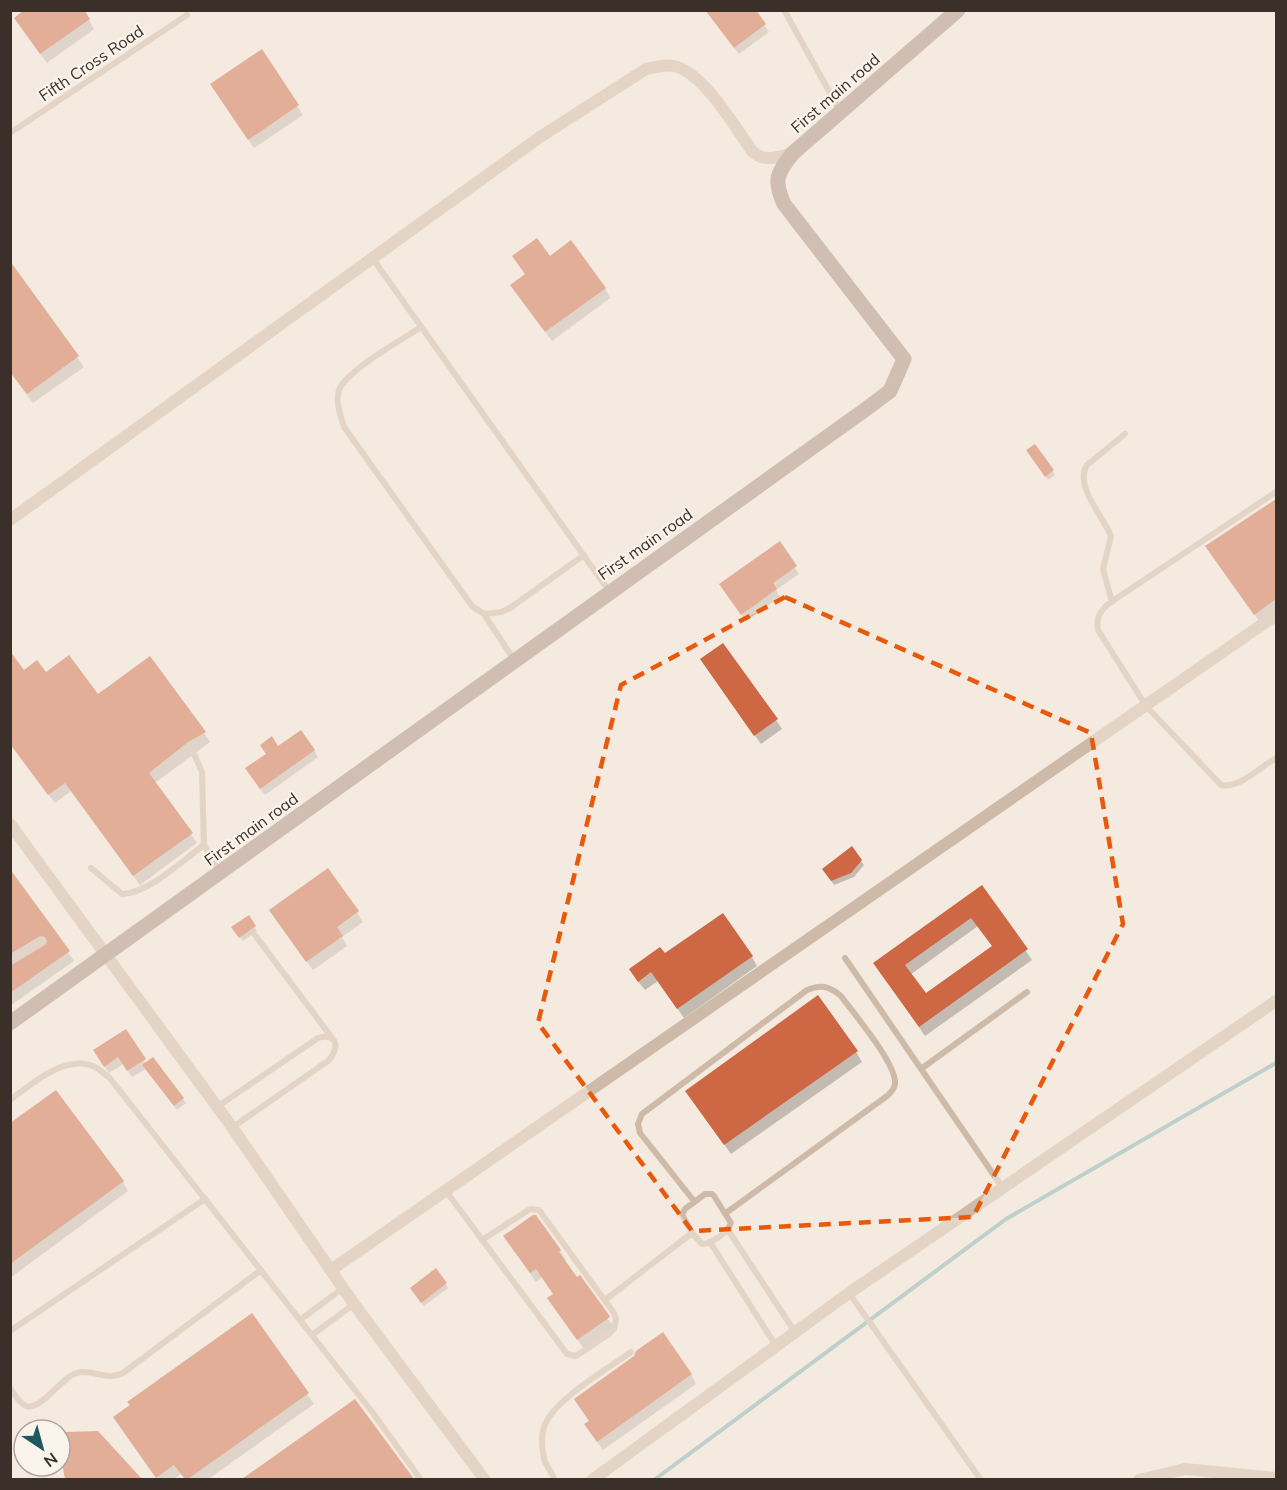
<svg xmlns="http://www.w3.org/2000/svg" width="1287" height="1490" font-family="Mulish,sans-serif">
<rect width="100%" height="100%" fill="#f4eadf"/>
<path fill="#0003" fill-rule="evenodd" d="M754 10 769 32 739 54 713 20Z
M89 20 94 29 47 63 22 28Z
M261 51 303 115 254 148 218 94Z
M514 257 550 258 605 288 610 298 552 341 518 295 526 276Z
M10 264 84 367 33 403 10 372Z
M1035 446 1055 475 1048 480 1030 455Z
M1276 501V609L1259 621 1210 553Z
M779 543 799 574 776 590 780 597 746 621 725 591Z
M702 660 776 720 782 729 761 744Z
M24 672 46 674 98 696 204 733 210 742 155 783 197 843 140 885 71 791 55 803 10 743Z
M278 748 314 750 318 757 265 795 251 776 268 755Z
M861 861 864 865 854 877 834 885 826 873Z
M10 871 74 961 10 1006Z
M982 887 1032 960 925 1036 875 963ZM978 926 993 947 925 996 910 975Z
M357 912 363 922 342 937 347 946 313 970 276 920Z
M248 917 257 931 243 941 236 932Z
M665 955 752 957 757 966 684 1018 658 981 645 990 636 979Z
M125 1031 146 1064 153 1059 186 1103 177 1110 146 1069 132 1077 123 1064 109 1073 99 1058Z
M856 1052 862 1062 731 1154 693 1101Z
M10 1125 123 1182 128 1191 10 1278Z
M511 1246 560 1251 566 1260 564 1262 614 1327 584 1349 555 1308V1295L542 1277 536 1282Z
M446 1284 448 1288 424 1306 414 1292Z
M252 1315 314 1404 207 1480H185L181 1474 173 1480H158L120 1427Z
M691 1374 696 1384 603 1450 592 1434Z
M355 1401 412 1480H244Z
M98 1433 140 1480H66L61 1453Z"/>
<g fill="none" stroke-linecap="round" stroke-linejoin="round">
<path stroke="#7bb1b4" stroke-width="4" d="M654 1480 1006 1219 1276 1063"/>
</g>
<path fill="#cd6744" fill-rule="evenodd" d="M24 10H84L90 19 40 54 14 18Z
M705 10H756L766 24 734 48Z
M262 49 299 105 248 140 210 84Z
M537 238 550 256 571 240 606 288 545 332 510 285 525 274 512 256Z
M10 261 79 356 27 394 10 372Z
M1035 444 1054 470 1045 477 1026 450Z
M1276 499V599L1254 615 1205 546Z
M780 541 797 566 773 583 777 589 741 615 719 584Z
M723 643 778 719 754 736 700 659Z
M10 651 24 670 37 660 46 672 69 655 98 694 150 656 206 732 188 742 149 773 193 833 133 876 65 783 48 795 10 744Z
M301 730 315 750 260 789 245 768 266 754 260 745 272 736 278 746Z
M852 846 862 860 851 873 831 881 822 869Z
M328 868 359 911 337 927 343 936 306 962 269 910Z
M10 869 70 951 10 993V966L45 945 47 941 45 937 40 936 10 954Z
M982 885 1028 949 919 1027 873 963ZM971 918 992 946 926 993 905 965Z
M723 913 753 956 677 1009 651 972 638 982 629 969 660 947 665 953Z
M249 915 256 926 239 938 231 927Z
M818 995 858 1051 724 1145 685 1091Z
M126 1029 146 1059 127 1071 118 1057 104 1067 93 1050Z
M153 1057 184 1098 174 1106 142 1065Z
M56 1090 124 1181 10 1264V1123Z
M533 1215H536L561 1250 559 1252 577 1277 580 1275 609 1315 610 1317 577 1340 547 1298 553 1294 536 1269 530 1273 503 1236Z
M436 1268 447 1283 421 1303 410 1288Z
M252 1313 309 1393 188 1479H185L174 1465 156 1478 113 1417 130 1405 127 1402Z
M663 1332 692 1374 597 1442 584 1424 589 1421 574 1399 634 1356 636 1351Z
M355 1399 414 1479H242Z
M98 1431 142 1479H65L60 1454 65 1432Z"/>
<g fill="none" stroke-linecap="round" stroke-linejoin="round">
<path stroke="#cebaa9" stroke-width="6" d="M784 10 840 111
M10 133 187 15
M373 259 609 591
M421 327C402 340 348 369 339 390 335 401 341 417 344 427L472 606 484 614 501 612 510 608 584 555
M1276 492 1108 604C1099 613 1096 618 1098 630L1146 706 1221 785C1239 789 1260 767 1276 758
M1112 602 1103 569 1111 536C1103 516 1074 486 1087 465L1125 434
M484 614 514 660
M191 747 202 772 204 845 219 871
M91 868 122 894C149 893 182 861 204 845
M255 935 332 1038
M845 958 1002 1187
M10 961 42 941
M921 1069 1027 992
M10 1100C32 1084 64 1055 93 1066 98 1068 104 1074 109 1077L373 1413 421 1480
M217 1107 318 1038C338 1032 340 1049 328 1061L233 1127
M446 1191 567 1354 576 1356 609 1334 614 1329 616 1319 614 1313 539 1210 530 1209 482 1240
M705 1194H712L714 1196 731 1223C727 1233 713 1243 702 1244L692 1233 682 1215 685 1209Z
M694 1201 640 1133 638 1124 642 1114 807 990C821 984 829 986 841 996 854 1014 897 1064 895 1084 894 1090 891 1092 887 1096L726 1213
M728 1230 795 1332
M710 1242 776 1346
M849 1293 981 1480
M605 1300 692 1233
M300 1320 343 1288
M10 1331 205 1199
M312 1335 354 1304
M10 1388C14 1393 19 1403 26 1406 43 1411 63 1373 81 1372 98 1371 106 1381 123 1373L261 1270
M555 1480C552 1473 546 1466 544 1459 542 1450 541 1436 544 1427 553 1400 608 1369 631 1352"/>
<path stroke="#cebaa9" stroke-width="12" d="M10 520 540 137 646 69C655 67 665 64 674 66 704 73 734 126 752 151 764 163 778 157 793 153
M10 824 232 1127 354 1304 485 1480
M331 1270 1276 615
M592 1480 849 1293 1276 1001
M1139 1480 1185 1469 1276 1478"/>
<path stroke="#a2897a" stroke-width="15" d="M10 1023 866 409 890 391 904 359 784 204C773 180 777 173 793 153L958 10"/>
</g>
<path d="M0 0H1287V1490H0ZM785 597 1091 733 1123 924 973 1217 692 1231 538 1023 621 685Z" fill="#f4eadf" fill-opacity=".55" fill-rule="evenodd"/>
<path fill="none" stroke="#e8590c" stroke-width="4.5" stroke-dasharray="12 8" stroke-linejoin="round" d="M785 597 1091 733 1123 924 973 1217 692 1231 538 1023 621 685Z"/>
<g text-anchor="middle" stroke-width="4.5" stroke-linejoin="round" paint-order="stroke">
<g font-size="16" fill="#3a2f29" stroke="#fbf4ec">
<text transform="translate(91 63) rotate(-34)" y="6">Fifth Cross Road</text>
<text transform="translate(835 93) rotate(-41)" y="6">First main road</text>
<text transform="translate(645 544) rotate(-35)" y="6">First main road</text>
<text transform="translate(251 829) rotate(-36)" y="6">First main road</text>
</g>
</g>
<rect width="1287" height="1490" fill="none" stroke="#3a2f29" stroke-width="24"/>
<g transform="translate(42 1448) rotate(144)"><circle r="28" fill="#fbf4ec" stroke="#aea59e" stroke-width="1.5"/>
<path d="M0-4.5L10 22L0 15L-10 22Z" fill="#1c5a5f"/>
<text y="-9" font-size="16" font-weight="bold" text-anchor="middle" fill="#3a2f29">N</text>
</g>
</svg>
